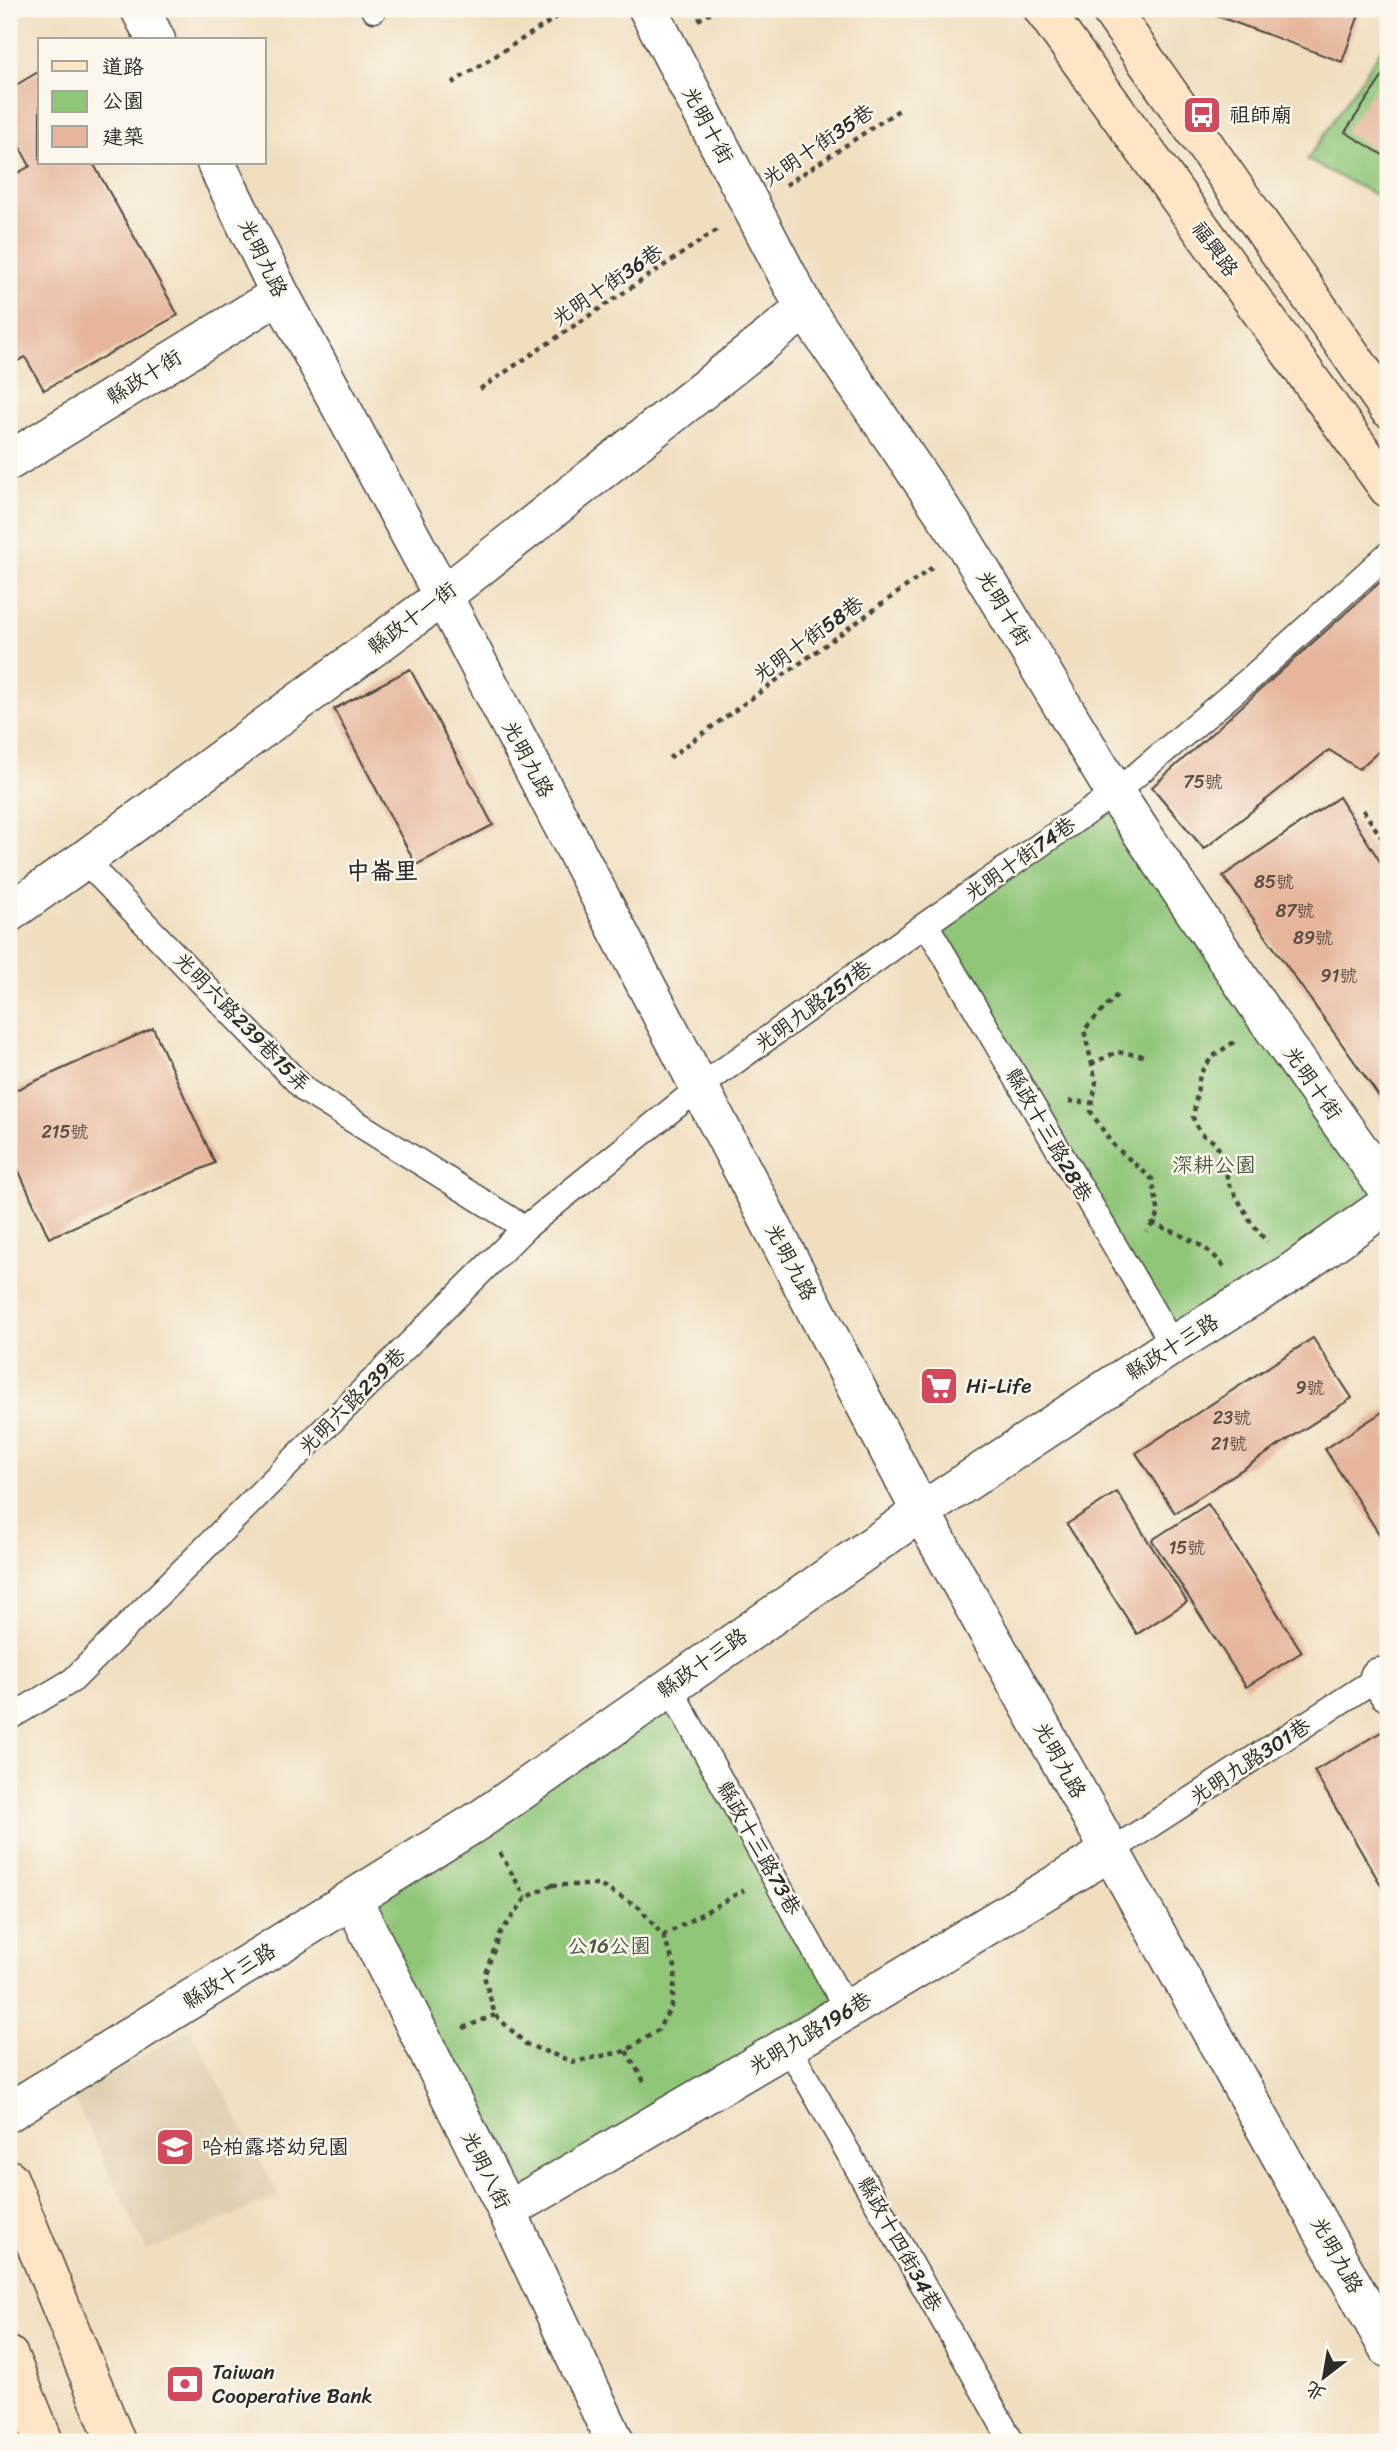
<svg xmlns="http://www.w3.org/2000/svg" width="1397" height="2451" font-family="Sriracha,'LXGW WenKai TC',sans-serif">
<rect width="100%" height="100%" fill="#fbf7ec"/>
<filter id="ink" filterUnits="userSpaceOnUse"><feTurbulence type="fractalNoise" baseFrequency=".0143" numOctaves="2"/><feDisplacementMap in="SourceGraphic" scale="14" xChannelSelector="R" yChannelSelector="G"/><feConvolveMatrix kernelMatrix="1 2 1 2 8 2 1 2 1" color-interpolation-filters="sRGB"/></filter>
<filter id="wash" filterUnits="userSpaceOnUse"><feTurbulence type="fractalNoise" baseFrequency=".00686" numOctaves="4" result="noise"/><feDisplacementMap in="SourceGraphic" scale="28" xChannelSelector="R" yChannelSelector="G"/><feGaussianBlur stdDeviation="1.57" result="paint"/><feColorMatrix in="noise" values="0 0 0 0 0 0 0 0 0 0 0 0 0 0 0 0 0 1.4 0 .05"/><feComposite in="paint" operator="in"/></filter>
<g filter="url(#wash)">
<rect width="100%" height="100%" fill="#f0debf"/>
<path fill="#e0ceb1" d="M190 2029 279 2196 147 2251 73 2097Z"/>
<path fill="#8fc678" stroke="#5d7852" stroke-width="2" d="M1388 39V201L1307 160Z
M1115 793 1388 1190 1173 1345 926 924Z
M669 1686 847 2010 507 2211 353 1900Z"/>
<g id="blocks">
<path fill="#e6b59b" d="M1198 9H1361L1342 62Z
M40 71V163H93L178 315 44 390 25 357 9 366V178L30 166 9 127V89Z
M1385 73 1388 75V158L1345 132Z
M1388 575V743L1359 769 1329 750 1204 849 1152 787Z
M410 669 493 825 416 865 334 709Z
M1339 797 1388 874V1109L1223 876Z
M153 1028 215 1163 49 1238 9 1149V1093Z
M1313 1338 1352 1398 1175 1513 1136 1453Z
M1387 1409 1388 1411V1548L1325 1449Z
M1117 1492 1187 1602 1137 1634 1067 1524Z
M1208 1504 1302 1652 1246 1687 1152 1540Z
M1388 1728V1897L1314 1771Z"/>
</g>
</g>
<g filter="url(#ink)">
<use href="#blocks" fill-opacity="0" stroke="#494641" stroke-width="2"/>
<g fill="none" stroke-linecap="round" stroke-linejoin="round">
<g stroke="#494641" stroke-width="27">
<path id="lane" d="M373 9 374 10
M84 860 306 1091 525 1228
M926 924 1173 1345
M669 1686 847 2010
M9 1718 73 1680 525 1228 700 1087 926 924 1115 793 1251 678 1388 554
M1111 1851 1388 1671
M788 2046 1012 2442"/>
</g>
<g stroke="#494641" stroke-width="41">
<path id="street" d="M140 9 156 40
M648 9 805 309 965 544 1115 793 1267 1019 1388 1190
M216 163 280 294 443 596 921 1512 1388 2348
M9 461 280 294
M9 913 84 860 443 596 805 309
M1379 1677 1388 1692
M353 1900 507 2211 615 2442
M9 2112 481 1819 921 1512 1173 1345 1292 1272 1388 1204
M507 2211 788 2046 1111 1851"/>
</g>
<g stroke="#494641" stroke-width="41">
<path id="secondary" d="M1043 9 1388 488
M1110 9 1388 408
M9 2179 116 2442
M9 2356 44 2442"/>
</g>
<path stroke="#494641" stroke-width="4.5" stroke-dasharray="5 5" stroke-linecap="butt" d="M698 20 718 9
M452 83 570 9
M786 185 902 108
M480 389 717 230
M669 758 933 567
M1363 810 1388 847
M1117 995 1084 1030 1096 1082 1091 1112 1112 1144 1152 1179 1159 1214 1147 1232
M1234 1042 1212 1057 1200 1074 1193 1118 1200 1133 1214 1142 1223 1155 1228 1182 1252 1224 1267 1242
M1091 1064 1117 1052 1145 1056
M1069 1101 1092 1103
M1152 1223C1178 1234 1208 1244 1225 1268
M500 1853 526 1898
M552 1885H599L639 1907 663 1936 676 1969 672 2005 658 2030 626 2051 573 2062 526 2044 495 2015 484 1976 501 1932 526 1898Z
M663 1936 744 1890
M463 2028 495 2015
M626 2051 645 2083"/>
<use href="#lane" stroke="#fff" stroke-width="24"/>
<use href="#street" stroke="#fff" stroke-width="38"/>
<use href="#secondary" stroke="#fde5c5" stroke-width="38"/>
</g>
</g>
<defs>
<g id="bus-square" transform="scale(2.0125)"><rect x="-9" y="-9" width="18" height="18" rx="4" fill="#d1495b" stroke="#fbf7ec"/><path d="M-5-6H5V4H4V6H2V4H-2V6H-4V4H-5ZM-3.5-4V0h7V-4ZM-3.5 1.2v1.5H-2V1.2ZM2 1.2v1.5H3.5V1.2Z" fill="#fff"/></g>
<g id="supermarket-square" transform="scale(2.0125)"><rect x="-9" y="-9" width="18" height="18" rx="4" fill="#d1495b" stroke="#fbf7ec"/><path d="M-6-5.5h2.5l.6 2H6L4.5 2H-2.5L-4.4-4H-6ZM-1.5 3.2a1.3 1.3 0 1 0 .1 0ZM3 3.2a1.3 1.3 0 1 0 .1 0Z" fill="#fff"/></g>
<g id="school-square" transform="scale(2.0125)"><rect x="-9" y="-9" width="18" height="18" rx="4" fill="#d1495b" stroke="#fbf7ec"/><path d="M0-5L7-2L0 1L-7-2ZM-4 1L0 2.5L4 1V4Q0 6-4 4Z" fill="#fff"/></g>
<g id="bank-square" transform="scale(2.0125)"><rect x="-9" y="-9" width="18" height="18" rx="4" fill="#d1495b" stroke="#fbf7ec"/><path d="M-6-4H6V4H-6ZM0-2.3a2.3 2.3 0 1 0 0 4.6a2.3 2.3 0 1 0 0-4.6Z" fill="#fff"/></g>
</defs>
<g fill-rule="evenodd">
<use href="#bus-square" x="1202" y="115"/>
<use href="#supermarket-square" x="939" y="1386"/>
<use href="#school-square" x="175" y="2147"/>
<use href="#bank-square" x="185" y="2384"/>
</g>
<g text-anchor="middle" stroke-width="5" stroke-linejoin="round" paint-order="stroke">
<g font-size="18" fill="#5a4e47">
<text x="1203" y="788">75號</text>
<text x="1274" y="888">85號</text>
<text x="1295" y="917">87號</text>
<text x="1313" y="944">89號</text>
<text x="1339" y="982">91號</text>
<text x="65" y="1138">215號</text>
<text x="1310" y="1394">9號</text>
<text x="1232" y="1424">23號</text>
<text x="1229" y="1450">21號</text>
<text x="1187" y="1554">15號</text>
</g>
<g font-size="21" fill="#2b2b2b" stroke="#fbf7ec" text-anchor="start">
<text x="1229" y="122">祖師廟</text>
<text x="966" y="1393">Hi-Life</text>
<text x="202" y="2154">哈柏露塔幼兒園</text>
<text x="212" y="2379">Taiwan<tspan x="212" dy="24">Cooperative Bank</tspan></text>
</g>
<g font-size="21" fill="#2b2b2b" stroke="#fbf7ec">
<text transform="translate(708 125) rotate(62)" y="7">光明十街</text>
<text transform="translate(818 145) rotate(-34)" y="7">光明十街35巷</text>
<text transform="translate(1215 249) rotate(54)" y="7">福興路</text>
<text transform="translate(263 258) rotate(64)" y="7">光明九路</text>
<text transform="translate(607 285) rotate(-34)" y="7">光明十街36巷</text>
<text transform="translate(144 377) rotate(-32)" y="7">縣政十街</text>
<text transform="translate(1004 608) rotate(59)" y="7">光明十街</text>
<text transform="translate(412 618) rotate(-37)" y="7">縣政十一街</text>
<text transform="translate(808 639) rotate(-36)" y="7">光明十街58巷</text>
<text transform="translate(528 759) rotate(62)" y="7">光明九路</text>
<text transform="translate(1020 859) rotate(-35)" y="7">光明十街74巷</text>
<text transform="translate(813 1006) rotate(-36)" y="7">光明九路251巷</text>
<text transform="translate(242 1022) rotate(46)" y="7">光明六路239巷15弄</text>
<text transform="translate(1313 1083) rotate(55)" y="7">光明十街</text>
<text transform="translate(1049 1135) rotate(60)" y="7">縣政十三路28巷</text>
<text transform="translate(791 1262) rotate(62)" y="7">光明九路</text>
<text transform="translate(1172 1347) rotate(-32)" y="7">縣政十三路</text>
<text transform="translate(352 1401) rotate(-45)" y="7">光明六路239巷</text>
<text transform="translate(702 1663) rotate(-35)" y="7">縣政十三路</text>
<text transform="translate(1060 1760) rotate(61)" y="7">光明九路</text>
<text transform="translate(1250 1761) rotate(-33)" y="7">光明九路301巷</text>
<text transform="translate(759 1848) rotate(61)" y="7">縣政十三路73巷</text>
<text transform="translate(229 1976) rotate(-32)" y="7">縣政十三路</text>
<text transform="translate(810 2033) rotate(-31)" y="7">光明九路196巷</text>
<text transform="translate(486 2170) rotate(64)" y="7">光明八街</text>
<text transform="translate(900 2244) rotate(61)" y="7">縣政十四街34巷</text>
<text transform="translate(1337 2255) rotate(61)" y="7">光明九路</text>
</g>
<g font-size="21" fill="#495a42" stroke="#fbf7ec">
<text x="1214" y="1172">深耕公園</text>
<text x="609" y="1953">公16公園</text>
</g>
<g font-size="24" font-weight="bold" fill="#2b2b2b" stroke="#fbf7ec">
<text x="382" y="879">中崙里</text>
</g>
</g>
<rect width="1397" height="2451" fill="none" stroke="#fbf7ec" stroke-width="35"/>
<rect x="38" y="38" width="228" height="126" fill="#fbf7ec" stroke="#a8a59f" stroke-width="2"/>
<rect x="52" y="61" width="35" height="10" fill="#fde5c5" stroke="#a8a59f" stroke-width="2"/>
<text x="102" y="74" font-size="21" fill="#2b2b2b">道路</text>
<rect x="52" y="91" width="35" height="21" fill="#8fc678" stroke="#a8a59f" stroke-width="2"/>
<text x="102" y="108" font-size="21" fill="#2b2b2b">公園</text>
<rect x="52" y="126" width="35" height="21" fill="#e6b59b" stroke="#a8a59f" stroke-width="2"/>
<text x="102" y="144" font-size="21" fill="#2b2b2b">建築</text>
<g transform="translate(1324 2377) rotate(211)" stroke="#fbf7ec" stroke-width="5" paint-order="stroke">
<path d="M0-5L12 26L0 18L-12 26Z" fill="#2b2b2b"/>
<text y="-10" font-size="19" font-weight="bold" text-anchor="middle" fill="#2b2b2b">北</text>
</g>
</svg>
